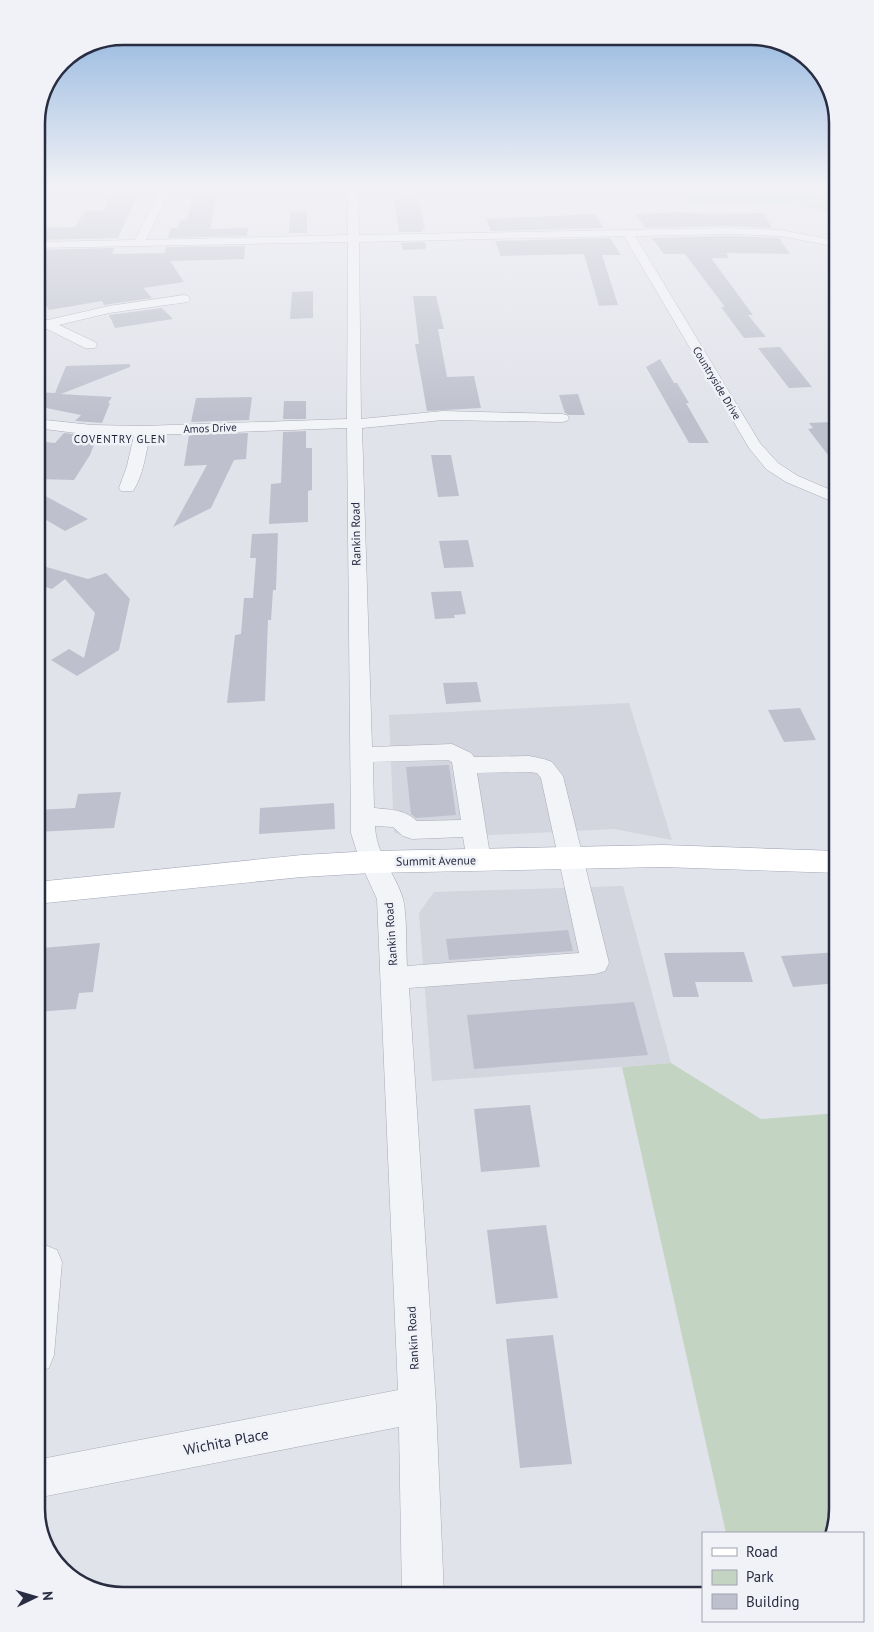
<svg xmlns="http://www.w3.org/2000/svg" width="874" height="1632" font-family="'PT Sans',sans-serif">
<rect width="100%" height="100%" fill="#e1e3ea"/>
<path fill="#d3d5df" d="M629 703 672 840 614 829 410 839 394 832 389 715Z
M623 886 671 1063 432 1081 419 913 434 892Z"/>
<path fill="#c3d4c2" d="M553 186H779L838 198V215C789 200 737 202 686 203L673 188 555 191Z
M671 1063 761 1119 838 1113V1509L830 1533H726L622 1067Z"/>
<path fill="#bec1cd" d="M142 186 118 238 36 240V228L75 227 85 211H104L115 187Z
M196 186H219L210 229 248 228 247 236 168 238 171 228H177L180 220 187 219Z
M418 198 425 229H422V232H399L394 199Z
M307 211V233H289L290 212Z
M680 212 706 214 763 213 772 228 729 226 645 228 635 214Z
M595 214 604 228 491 231 486 219Z
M729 236 779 238 790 254 726 253 729 258H711L753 315H748L766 337 744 338 721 307H725L685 254H664L652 238Z
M610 238 621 255H602L618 305 599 306 584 254 501 256 495 241Z
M425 242 426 249 403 250 401 243Z
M245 246 244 259 170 261 184 282 143 288 152 298 104 305 102 301 49 310 36 291V250L114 248 112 254 165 253 166 247Z
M313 291V318L290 319 292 292Z
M413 296H436L444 329H438L447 377 474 376 481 408 427 411 415 344H419Z
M162 308 173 319 115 328 109 315Z
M780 347 812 387 789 388 758 348Z
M660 359 674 383H677L689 403H686L709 443H689L646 367Z
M130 364V367L61 394 112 397 108 403H110L102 423 75 421 81 415 36 406V392L55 393 66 366Z
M578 394 585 415H569L565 413 559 395Z
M252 397 249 420 191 422 196 398Z
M284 401H306V419H283Z
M831 422 835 428 838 427V468L808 429 813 428 809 423Z
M306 431V448H312V490L308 491V522L269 524 271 484 281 483 283 432Z
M64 433 97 437 90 455 74 480 36 479V441L55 443Z
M248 433 246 459 234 460 211 508 173 527 207 465 184 466 189 435Z
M431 455H451L459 496 438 497Z
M36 491 88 519 65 531 36 514Z
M278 533 276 590H273L271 620H268L265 701 227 703 235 635 241 634 244 598H253L256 558H250L252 534Z
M468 540 474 567 444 568 439 541Z
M36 564 88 579 106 573 130 599 119 650 77 676 51 660 69 649 84 658 95 613 65 579 52 589 36 584Z
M461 591 466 614 454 615 455 618 435 619 431 592Z
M477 682 481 702 446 704 443 683Z
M800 708 816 740 784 742 768 710Z
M449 765 456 815 416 818 411 814 406 767Z
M121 792 114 828 36 832V810L75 808 78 794Z
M334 803 335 829 259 834 260 808Z
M568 930 573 951 449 960 446 939Z
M100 943 93 992 79 993 76 1009 36 1012V973L42 948Z
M744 952 753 982H695L699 997H673L664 953Z
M838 952V983L793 987 781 956Z
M634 1002 648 1055 474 1069 467 1015Z
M530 1105 540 1167 481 1172 474 1109Z
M546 1225 558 1298 496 1304 487 1230Z
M553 1335 572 1464 520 1468 506 1339Z"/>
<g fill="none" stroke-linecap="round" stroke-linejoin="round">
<g stroke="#aaacb8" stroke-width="1">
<path id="minor" d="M159 186H169L168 195 146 240 348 235V186H358L359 235 729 228 781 230 838 241V247L781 236 729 234 635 236 760 443 778 463 798 476 838 493V504L786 482 766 469 749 448 624 236 359 242 361 419 443 411 562 414 567 415 569 418 567 421 562 422 443 420 362 428 372 747 452 744 471 753 474 757 529 756 544 759 552 762 563 776 609 963 605 971 595 974 409 988 436 1405 444 1596H402L399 1427 36 1498V1460L398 1390 377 899 360 862 351 833 347 428 150 435C146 453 143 476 133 491H121L119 488 127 466 134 435H92L36 428V419L92 425 143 426 347 419 348 242 36 248V242L135 240 158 195ZM448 760 452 762 461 820 417 821C403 809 393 810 374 808L373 762ZM529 772 537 773 541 778 579 953 407 966C406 948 407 914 403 899 396 874 376 855 375 826L393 827 403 836 412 839 463 837 467 861 470 868 479 870 488 868 491 861 477 773Z
M184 295 188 296 190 299 188 302 109 313 59 325 95 342 97 345 95 348H85L47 329 36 333 38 319 48 320 109 306Z
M45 1245 57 1250 62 1262 54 1355 49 1368 36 1373V1249Z"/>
</g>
<g stroke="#a0a5b6" stroke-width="1">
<path id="major" d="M663 845 838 851V873L663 867 372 873 302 877 36 904V882L302 855 372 851Z"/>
</g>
<use href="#minor" fill="#f3f4f8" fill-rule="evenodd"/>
<use href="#major" fill="#fff" fill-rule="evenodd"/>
<path stroke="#7a7f94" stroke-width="2" stroke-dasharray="1 2.5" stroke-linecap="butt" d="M790 186 838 196"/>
</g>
<linearGradient id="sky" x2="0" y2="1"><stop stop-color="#89b0dc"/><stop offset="0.45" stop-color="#f2f2f6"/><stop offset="1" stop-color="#f2f2f6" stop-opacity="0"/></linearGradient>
<rect width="874" height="415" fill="url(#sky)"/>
<g text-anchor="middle" stroke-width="5" stroke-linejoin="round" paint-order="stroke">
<g font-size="11" fill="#292d42" stroke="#f0f2f7">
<text transform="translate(717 383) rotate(59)" y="4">Countryside Drive</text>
<text transform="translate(210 428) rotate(-2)" y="4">Amos Drive</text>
</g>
<g font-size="11" letter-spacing="1" fill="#1b1f33" stroke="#f0f2f7">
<text x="120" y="443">COVENTRY GLEN</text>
</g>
<g font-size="12" fill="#292d42" stroke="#f0f2f7">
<text transform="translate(356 534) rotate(-91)" y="4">Rankin Road</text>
<text transform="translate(436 861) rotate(-1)" y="4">Summit Avenue</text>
<text transform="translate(391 934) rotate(-94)" y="4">Rankin Road</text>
<text transform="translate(413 1338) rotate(-93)" y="4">Rankin Road</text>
</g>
<g font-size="15" fill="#292d42" stroke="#f0f2f7">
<text transform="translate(226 1442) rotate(-11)" y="5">Wichita Place</text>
</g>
</g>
<path d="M0 0H874V1632H0ZM123 45H751A78 78 0 0 1 829 123V1509A78 78 0 0 1 751 1587H123A78 78 0 0 1 45 1509V123A78 78 0 0 1 123 45Z" fill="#f0f2f7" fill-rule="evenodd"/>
<path fill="none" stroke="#292d42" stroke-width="2.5" d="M123 45H751A78 78 0 0 1 829 123V1509A78 78 0 0 1 751 1587H123A78 78 0 0 1 45 1509V123A78 78 0 0 1 123 45Z"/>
<rect x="702" y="1532" width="162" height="90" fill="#f0f2f7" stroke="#a0a3af"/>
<rect x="712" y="1548" width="25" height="8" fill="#ffffff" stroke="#a0a3af"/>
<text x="746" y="1557" font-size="15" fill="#292d42">Road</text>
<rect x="712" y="1570" width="25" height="15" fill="#c3d4c2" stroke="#a0a3af"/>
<text x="746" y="1582" font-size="15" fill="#292d42">Park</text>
<rect x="712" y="1594" width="25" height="15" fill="#bec1cd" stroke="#a0a3af"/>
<text x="746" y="1607" font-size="15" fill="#292d42">Building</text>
<g transform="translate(35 1597) rotate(85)" stroke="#f0f2f7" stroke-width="4" paint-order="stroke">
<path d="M0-4L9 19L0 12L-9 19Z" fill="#292d42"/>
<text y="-8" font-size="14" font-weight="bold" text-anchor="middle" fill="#292d42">N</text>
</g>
</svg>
